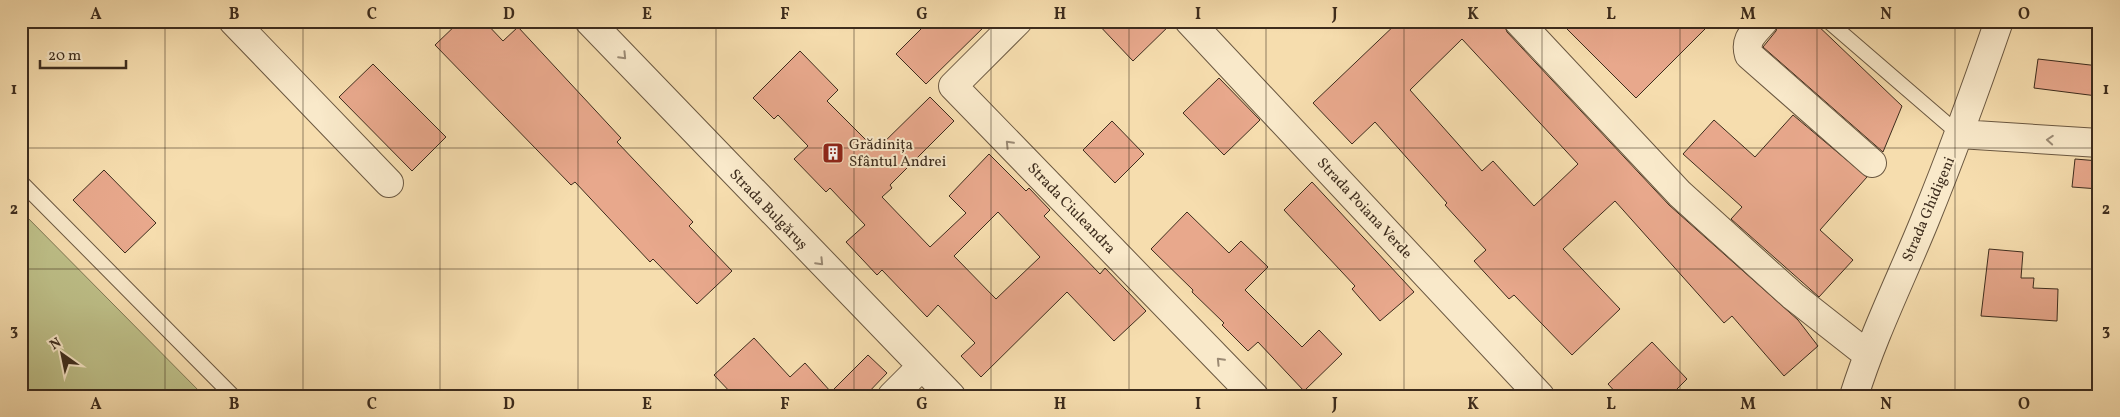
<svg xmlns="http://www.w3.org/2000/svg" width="2120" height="417" font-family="Vollkorn,serif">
<rect width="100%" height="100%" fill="#f6ddae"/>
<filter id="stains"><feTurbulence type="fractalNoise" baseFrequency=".004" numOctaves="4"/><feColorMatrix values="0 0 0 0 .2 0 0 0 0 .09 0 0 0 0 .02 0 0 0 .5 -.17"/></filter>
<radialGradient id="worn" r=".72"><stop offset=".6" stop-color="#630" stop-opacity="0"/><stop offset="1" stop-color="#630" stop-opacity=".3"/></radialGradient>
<path fill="#bec089" stroke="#7e7653" d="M21 211 204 396H21Z"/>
<path fill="#e8a88c" stroke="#3d2c1d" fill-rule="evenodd" d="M460 21H484L503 41 518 27 621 138 617 142 693 222 689 226 732 271 697 304 653 259 650 262 575 182 571 185 435 45Z
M929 21H990L926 84 896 54Z
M1095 21H1174L1133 61Z
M1399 21H1503L1507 32 1669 205 1798 320 1818 346 1784 376 1732 316 1724 323 1615 201 1563 249 1620 309 1572 355 1514 295 1509 299 1474 261 1486 250 1445 205 1447 203 1375 122 1352 144 1313 103ZM1462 39 1578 164 1534 206 1493 161 1482 171 1410 90Z
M1559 21H1713L1636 98Z
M1779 21H1813L1902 106 1883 152 1763 47 1776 31Z
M800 51 838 90 827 101 876 150 930 97 954 121 890 185 892 188 882 197 930 247 966 213 949 196 989 154 1026 191 1029 188 1050 210 1044 216 1100 274 1105 268 1146 311 1114 341 1067 292 981 377 961 356 975 343 938 305 927 317 882 270 877 275 846 242 865 225 830 188 826 192 794 159 808 146 778 115 774 119 753 98ZM998 212 1040 257 996 299 954 256Z
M2038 59 2099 66 2097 96 2034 88Z
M373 64 446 137 412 171 339 97Z
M1219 78 1260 120 1224 155 1183 113Z
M1793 115 1867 177 1820 230 1853 260 1819 297 1731 219 1742 207 1683 154 1714 120 1755 157Z
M1112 121 1144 154 1115 183 1083 150Z
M2075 159 2099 161V189L2072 187Z
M104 170 156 223 125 253 73 200Z
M1312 182 1414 292 1380 321 1352 289 1355 286 1284 210Z
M1187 212 1229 253 1241 241 1268 267 1245 290 1302 347 1319 330 1342 354 1304 391 1258 342 1248 351 1222 325 1224 323 1192 292 1193 290 1151 249Z
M1989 249 2023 252 2021 278H2034L2033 288 2058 289 2057 321 1981 316Z
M754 338 790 377 805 363 831 392 868 355 887 373 865 396H734L714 375Z
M1652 342 1687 379 1670 396H1619L1608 384Z"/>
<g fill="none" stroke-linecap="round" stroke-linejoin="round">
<g stroke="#6b5841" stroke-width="16">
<path id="lane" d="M1828 21 1959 134
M21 182 233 396"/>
</g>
<g stroke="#6b5841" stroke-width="30">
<path id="street" d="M233 21 389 183
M589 21 951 396
M1018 21 953 86 1254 396
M1189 21 1540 396
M1518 21 1680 194 1793 296 1868 355
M1764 21C1754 33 1744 39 1749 55L1872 163
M1959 134 2099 143
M892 396 922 366
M1854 396C1873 335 1901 279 1925 220 1952 154 1976 88 1999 21"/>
</g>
<use href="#lane" stroke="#f9e9ca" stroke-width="14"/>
<use href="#street" stroke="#f9e9ca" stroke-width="28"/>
</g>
<defs><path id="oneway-chevron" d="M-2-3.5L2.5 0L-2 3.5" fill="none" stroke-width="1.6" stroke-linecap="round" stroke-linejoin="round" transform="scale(1.25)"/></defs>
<g stroke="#9b8a74">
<use href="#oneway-chevron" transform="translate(623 56) rotate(46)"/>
<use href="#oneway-chevron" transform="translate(2050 140) rotate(-176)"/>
<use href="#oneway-chevron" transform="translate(1009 144) rotate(-134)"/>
<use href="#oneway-chevron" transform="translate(820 262) rotate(46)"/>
<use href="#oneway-chevron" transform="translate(1220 361) rotate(-134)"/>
</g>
<path fill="none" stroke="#3d2c1d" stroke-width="1" stroke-opacity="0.55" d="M165 21V396M303 21V396M440 21V396M578 21V396M716 21V396M854 21V396M991 21V396M1129 21V396M1266 21V396M1404 21V396M1542 21V396M1680 21V396M1817 21V396M1955 21V396M21 148H2099M21 269H2099"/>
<defs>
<g id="building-square" transform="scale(1.125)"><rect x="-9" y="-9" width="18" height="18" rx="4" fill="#8f2418" stroke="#f9e9ca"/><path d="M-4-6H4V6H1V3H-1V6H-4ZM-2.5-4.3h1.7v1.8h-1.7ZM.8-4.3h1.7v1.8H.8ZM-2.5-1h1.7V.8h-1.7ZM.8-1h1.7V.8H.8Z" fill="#fff"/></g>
</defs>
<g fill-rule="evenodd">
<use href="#building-square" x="833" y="153"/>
</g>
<g text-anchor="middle" stroke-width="4" stroke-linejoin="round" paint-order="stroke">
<g font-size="15" fill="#3d2c1d" stroke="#f9e9ca" text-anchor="start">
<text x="849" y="149">Grădinița<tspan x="849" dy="17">Sfântul Andrei</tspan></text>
</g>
<g font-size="15" fill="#3d2c1d" stroke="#f9e9ca">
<text transform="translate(1072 208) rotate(46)" y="5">Strada Ciuleandra</text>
<text transform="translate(1365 208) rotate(47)" y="5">Strada Poiana Verde</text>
<text transform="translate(769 209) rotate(46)" y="5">Strada Bulgăruș</text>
<text transform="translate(1928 209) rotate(-67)" y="5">Strada Ghidigeni</text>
</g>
</g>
<rect width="2120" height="417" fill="none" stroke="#f6ddae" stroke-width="55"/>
<g transform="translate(62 354) rotate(327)" stroke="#f9e9ca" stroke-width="4" paint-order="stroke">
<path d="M0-4L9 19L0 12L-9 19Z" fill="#3d2c1d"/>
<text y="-8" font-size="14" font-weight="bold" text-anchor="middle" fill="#3d2c1d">N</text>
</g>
<path d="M40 60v8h86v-8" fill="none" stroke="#3d2c1d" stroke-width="2.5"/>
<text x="48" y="60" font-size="15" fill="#3d2c1d" stroke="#f9e9ca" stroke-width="4" paint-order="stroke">20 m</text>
<rect x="28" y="28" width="2064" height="362" fill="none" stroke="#3d2c1d" stroke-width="2"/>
<g font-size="16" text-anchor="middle" font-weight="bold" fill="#3d2c1d">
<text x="96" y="19">A</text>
<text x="234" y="19">B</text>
<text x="372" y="19">C</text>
<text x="509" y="19">D</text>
<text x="647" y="19">E</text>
<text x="785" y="19">F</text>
<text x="922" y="19">G</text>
<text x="1060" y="19">H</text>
<text x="1198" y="19">I</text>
<text x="1335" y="19">J</text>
<text x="1473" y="19">K</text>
<text x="1611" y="19">L</text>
<text x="1748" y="19">M</text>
<text x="1886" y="19">N</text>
<text x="2024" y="19">O</text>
<text x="14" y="94">1</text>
<text x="2106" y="94">1</text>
<text x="14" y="214">2</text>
<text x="2106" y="214">2</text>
<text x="14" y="335">3</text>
<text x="2106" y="335">3</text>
<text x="96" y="409">A</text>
<text x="234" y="409">B</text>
<text x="372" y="409">C</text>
<text x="509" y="409">D</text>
<text x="647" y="409">E</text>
<text x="785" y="409">F</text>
<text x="922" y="409">G</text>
<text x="1060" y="409">H</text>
<text x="1198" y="409">I</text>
<text x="1335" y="409">J</text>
<text x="1473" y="409">K</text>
<text x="1611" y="409">L</text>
<text x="1748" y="409">M</text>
<text x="1886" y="409">N</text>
<text x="2024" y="409">O</text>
</g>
<rect width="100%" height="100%" filter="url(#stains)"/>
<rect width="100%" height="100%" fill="url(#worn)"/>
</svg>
